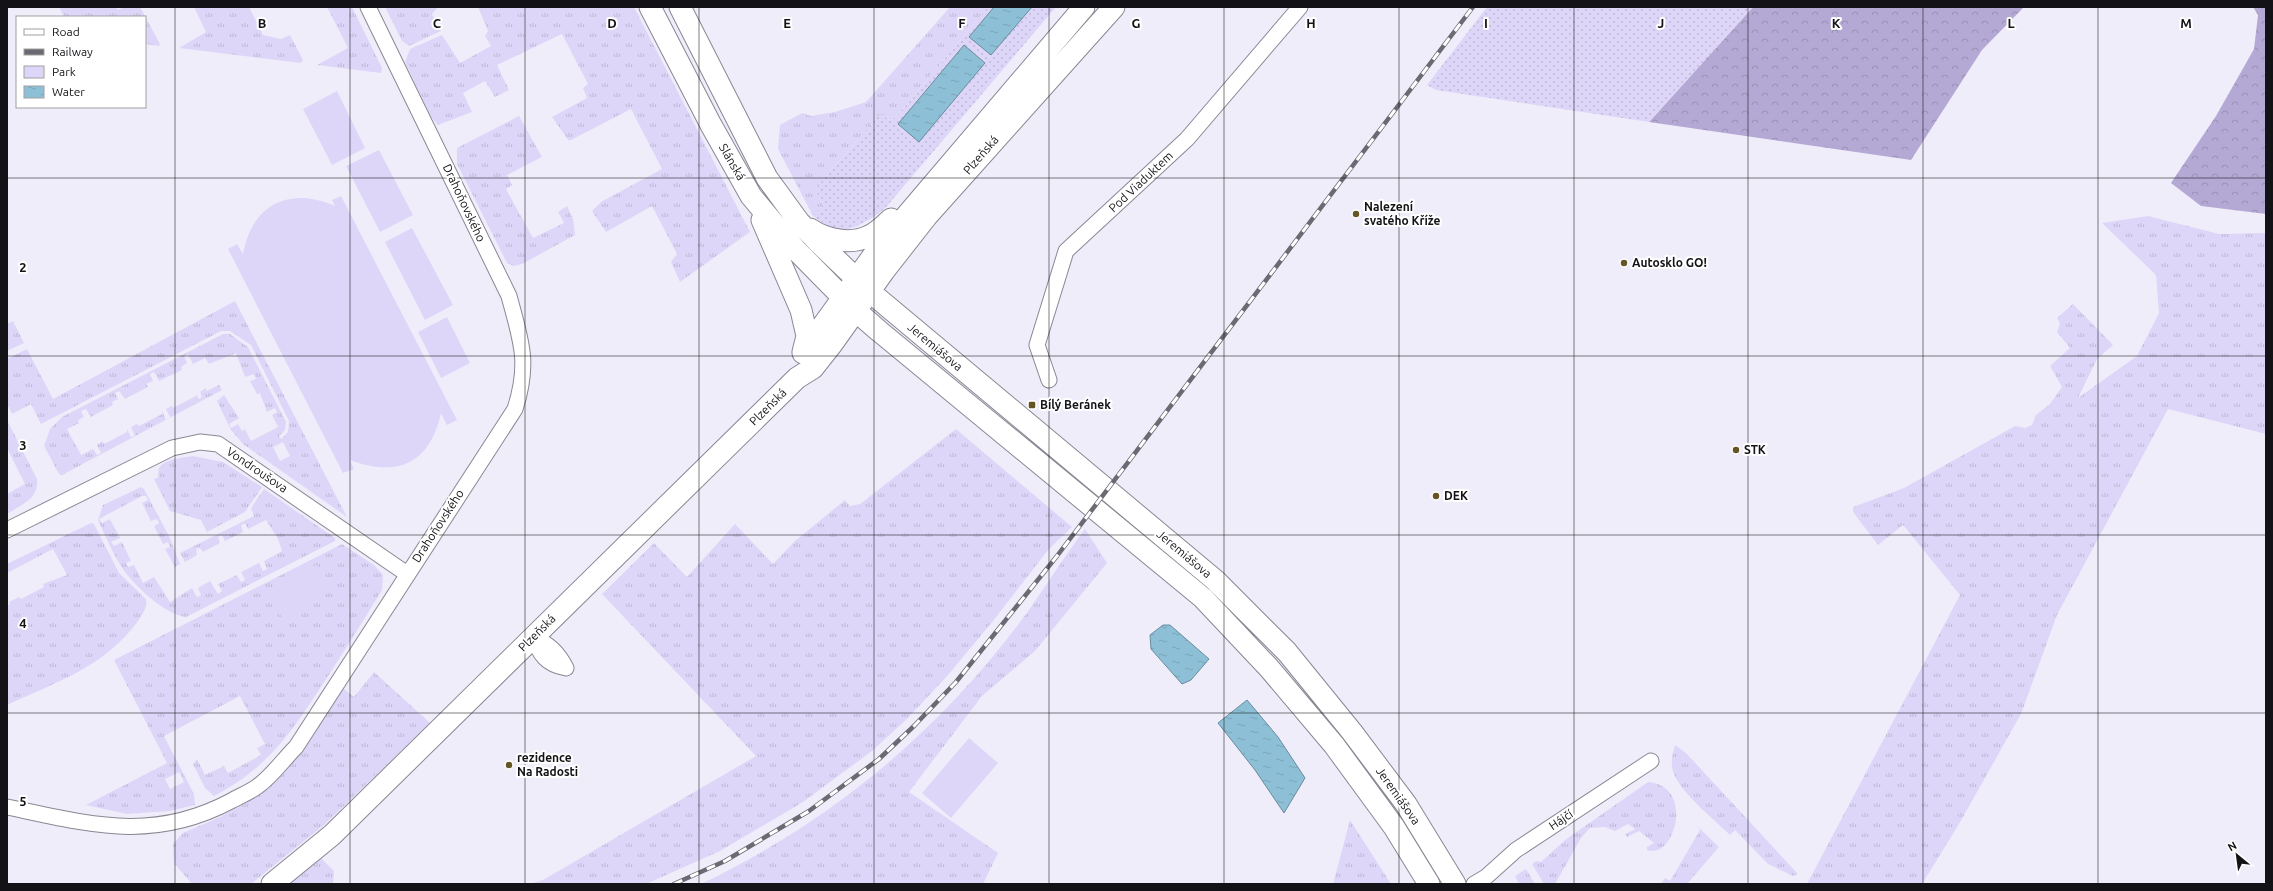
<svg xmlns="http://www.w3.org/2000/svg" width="2273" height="891" font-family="Ubuntu,sans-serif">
<defs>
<pattern id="grass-tufts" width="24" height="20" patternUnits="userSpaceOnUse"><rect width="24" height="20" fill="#ded6f8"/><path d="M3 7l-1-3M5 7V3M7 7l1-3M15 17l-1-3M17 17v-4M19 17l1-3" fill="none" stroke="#beb7d4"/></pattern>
<pattern id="forest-crowns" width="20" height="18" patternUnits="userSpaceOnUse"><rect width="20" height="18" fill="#b4a9d4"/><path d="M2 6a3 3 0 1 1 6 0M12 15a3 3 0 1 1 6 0" fill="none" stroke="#9a90b5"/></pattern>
<pattern id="garden-dots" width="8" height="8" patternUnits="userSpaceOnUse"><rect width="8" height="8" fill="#ded6f8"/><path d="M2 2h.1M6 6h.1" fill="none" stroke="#beb7d4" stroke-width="1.8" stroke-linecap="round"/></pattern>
<pattern id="water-ripples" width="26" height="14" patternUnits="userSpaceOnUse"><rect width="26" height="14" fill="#8dc0d6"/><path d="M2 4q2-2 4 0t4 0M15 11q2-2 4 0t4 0" fill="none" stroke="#79a4b7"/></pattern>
</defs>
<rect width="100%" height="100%" fill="#f0edfb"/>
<path fill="url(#grass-tufts)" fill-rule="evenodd" d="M59 7H115L118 10 124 7H140L160 44 159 46 145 44V17H64Z
M194 7H249L263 35 281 39 290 35 303 60 301 63 179 48 206 32Z
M327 7H352L382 68 381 73 317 65 348 48Z
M385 7H438L432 14 441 31 409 46 402 41Z
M478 7H634L750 232 680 282 671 262 677 254 652 206 606 232 592 211 601 202 662 169 631 109 569 141 552 117 587 98 583 88 588 84 562 34 497 65 509 90 495 97 485 81 463 93 472 112 438 125 431 117 405 62 410 49 442 35 460 63 491 46 485 36 488 31Z
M950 7H988L897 116 890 121 881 113 814 190 823 200 822 206 813 216 778 149 780 125 802 113 811 116 835 112 866 102Z
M519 116 542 157 507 175 512 185 506 189 533 238 564 223 558 212 567 206 573 219 575 235 522 264 514 266 507 263 457 164V148Z
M2148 216 2219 234 2266 233V434L2168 409 2057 615 2021 714 1959 824 1922 884H1807L1960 595 1903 525 1878 545 1853 512V507L1904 488 2015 426 2025 428 2032 425 2036 415 2050 404 2062 387 2050 366 2070 348 2057 332 2060 323 2057 318 2073 304 2113 345 2097 359 2078 398 2137 356 2159 313 2156 275 2102 223Z
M235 301 347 517 243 444 231 430 217 401 224 395 239 418 229 424 231 428 238 424 242 431 245 429 251 441 278 427 272 415 277 412 275 408 267 412 260 393 257 394 250 381 256 379 254 374 245 377 236 353 209 364 205 358 193 364 188 354 184 356 187 363 181 367 182 370 159 381 154 372 150 374 153 381 146 384 148 387 125 399 119 391 115 393 118 399 112 402 113 405 91 417 86 409 81 411 84 417 78 420 79 423 67 429 81 455 93 449 92 447 97 455 101 453 97 445 103 441 104 444 127 432V429L131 437 135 436 131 427 137 424 139 426 162 414V411L166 420 170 417 166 409 172 406 173 408 196 396V394L199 399 202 397 200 392 206 388 207 391 219 385 222 390 62 475 59 474 44 446 50 429 62 417 223 334H230L248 347 286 422 285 430 279 436 281 439 288 432 289 421 251 345 230 331H221L41 424 31 404 12 414 7 404V359L27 349 53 399ZM283 442 290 456 280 461 273 447Z
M13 321 24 343 7 351V324Z
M7 420 37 479C39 499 22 504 7 514V494L25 484 7 448Z
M956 429 1072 527 1048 550 993 621 948 675 907 719 872 751 803 802 720 851 646 884H530L543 880 756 756 602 594 654 543 687 577 735 524 773 564 795 541 845 500 850 506 860 504Z
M193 456 223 462 262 487 245 512 207 532 201 520 170 511 154 479 159 477C153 459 182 458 193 456Z
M141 487 144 489 170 538 180 564 175 567 165 549 170 547 168 542 163 544 154 526 159 523 157 519 151 521 142 503 148 500 146 496H142L99 519 102 523 110 519 120 538 111 542 114 546 122 542 131 561 126 563 128 567 134 565 143 583 154 577 170 602 192 588 197 597 201 595 198 588 210 581 218 594 222 591 218 584 237 575 241 582 245 580 241 572 259 563 263 571 267 569 264 561 282 551 278 539 266 520 248 529 245 523 241 525 243 532 225 541 222 535 218 537 220 543 203 552 200 548 196 549 197 555 185 562 180 553 254 516 251 508 264 489 335 538V541L186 617C165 614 138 589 125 572 114 557 106 537 98 520L103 505Z
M91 523 94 524 119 573 146 599C148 607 142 615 138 621 105 667 56 682 7 705V606L10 604 9 602 19 597 21 599 44 587 43 584 67 575 53 549 7 573V564Z
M1085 529 1107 563 1035 651 982 696 909 792 998 853 983 884H701C831 822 941 730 1026 614 1046 586 1064 557 1085 529Z
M342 544 374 565 383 575 382 590C366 617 349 643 332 670 297 723 273 766 214 796L205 788 193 764 197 759 205 775 224 766 228 773 261 755 257 748 265 744 240 696 164 736 194 794 195 805 170 811 127 814 86 805 167 763 114 660ZM179 772 184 782 170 789 165 779Z
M374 672 430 723 324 825 251 884H192L174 863 173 844 183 833 220 817 264 792 305 748 343 688 354 697Z
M1675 745 1686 753 1798 874 1793 876 1768 864 1735 830 1730 835C1715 820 1674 788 1672 767 1671 759 1673 752 1675 745Z
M1648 782C1696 786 1674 861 1647 850V847L1654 843 1639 831 1627 837 1625 834 1635 829 1628 824 1615 831 1605 827 1590 828 1581 838 1555 884H1544L1532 864 1536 861 1541 862 1565 840Z
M1350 820 1391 884H1333Z
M1696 825 1719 847 1687 884H1661L1665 878 1670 881 1700 830Z
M321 858 334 871 333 884H289Z
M1526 869 1535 884H1519L1515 876Z"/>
<path fill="url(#forest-crowns)" d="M1753 7H2024L1982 50 1911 160 1649 122Z
M2253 7H2266V214L2201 206 2171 183 2216 116 2254 49 2258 15Z"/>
<path fill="#ded6f8" d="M337 91 365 148 332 165 303 109Z
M379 150 413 215 380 232 346 166Z
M341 196 457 420 447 425 441 413C430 464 397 478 350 460L354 469 343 473 228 249 237 244 243 254C252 204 289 186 335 206L332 200Z
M412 228 453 305 425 320 385 242Z
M447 317 470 363 441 378 418 332Z
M317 565 329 591 282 618 270 590Z
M969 738 998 763 951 818 922 793Z"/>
<path fill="url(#garden-dots)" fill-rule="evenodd" d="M988 7H994L970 37 991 54 1032 7H1056L887 206C878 215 854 231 840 230 830 229 820 221 813 216L822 206 823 200 814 190 881 113 890 121 897 116ZM964 45 985 63 919 141 898 124Z
M1487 7H1753L1649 122 1436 90 1427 85Z"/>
<path fill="url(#water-ripples)" stroke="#688c9c" d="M994 7H1032L991 55 969 37Z
M964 45 985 63 919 142 898 124Z
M1163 625H1170L1209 659 1191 680 1182 684 1151 649 1150 635Z
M1247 700 1278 737 1305 778 1284 813 1255 770 1218 723Z"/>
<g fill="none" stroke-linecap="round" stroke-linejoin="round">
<g stroke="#8a8793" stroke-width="17">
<path id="minor" d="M1049 380 1037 345 1066 251 1187 139 1300 7
M7 530 172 448 200 442 218 444 407 574
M533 637C540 655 546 664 566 668
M533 637C549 644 558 652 566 668
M7 807C89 824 152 843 231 801 240 796 250 792 258 786 272 776 283 760 296 747L515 409C530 362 521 341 509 296L368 7
M1474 884 1486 877 1516 850 1651 761"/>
</g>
<g stroke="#8a8793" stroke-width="23">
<path id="secondary" d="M650 7 711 125 751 196 795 249 856 311 879 331 1203 598 1269 668 1334 745 1394 827 1429 884
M680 7 767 178 799 222 819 243 869 291 1215 580 1287 652 1352 732 1406 804 1455 884
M762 220 801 310 807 336 803 352
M810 229C826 240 851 245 869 236 878 232 884 225 891 219
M803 353 878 249 1084 7
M272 884 332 835 797 378 813 368 832 344 884 271 927 216 1114 7"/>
</g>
<use href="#minor" stroke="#fff" stroke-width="15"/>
<use href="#secondary" stroke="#fff" stroke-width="21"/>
<g stroke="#6b6971" stroke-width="4.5">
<path id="rail" d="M674 884 725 861 809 811 879 759 914 726 956 682 1057 556 1473 7"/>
</g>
<use href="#rail" stroke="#fff" stroke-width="3" stroke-dasharray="9" stroke-linecap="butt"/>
</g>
<path fill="none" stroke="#131216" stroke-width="1" stroke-opacity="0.55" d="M175 7V884M350 7V884M525 7V884M699 7V884M874 7V884M1049 7V884M1224 7V884M1399 7V884M1574 7V884M1748 7V884M1923 7V884M2098 7V884M7 178H2266M7 356H2266M7 535H2266M7 713H2266"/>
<g fill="#645623" stroke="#fff" stroke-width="1.5">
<circle cx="1356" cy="214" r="4"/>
<circle cx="1624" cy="263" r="4"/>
<rect x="1028" y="401" width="8" height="8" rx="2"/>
<circle cx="1736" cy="450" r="4"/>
<circle cx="1436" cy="496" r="4"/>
<circle cx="509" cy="765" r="4"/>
</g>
<g text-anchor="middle" stroke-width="4" stroke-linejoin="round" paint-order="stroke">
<g font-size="12" fill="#131216" stroke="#fff">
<text transform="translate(981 155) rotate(-49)" y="4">Plzeňská</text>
<text transform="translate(732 162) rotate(60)" y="4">Slánská</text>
<text transform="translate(1141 182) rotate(-43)" y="4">Pod Viaduktem</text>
<text transform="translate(464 203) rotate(65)" y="4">Drahoňovského</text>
<text transform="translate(935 347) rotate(40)" y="4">Jeremiášova</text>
<text transform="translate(768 407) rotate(-45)" y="4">Plzeňská</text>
<text transform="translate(257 470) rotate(34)" y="4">Vondroušova</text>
<text transform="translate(438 526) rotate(-57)" y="4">Drahoňovského</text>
<text transform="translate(1184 554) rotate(40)" y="4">Jeremiášova</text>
<text transform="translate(537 633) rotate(-45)" y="4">Plzeňská</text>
<text transform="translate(1398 796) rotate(55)" y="4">Jeremiášova</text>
<text transform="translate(1561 820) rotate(-34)" y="4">Hájčí</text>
</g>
<g font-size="12" font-weight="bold" fill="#131216" stroke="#fff" text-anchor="start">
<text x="1364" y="211">Nalezení<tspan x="1364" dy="14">svatého Kříže</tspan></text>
<text x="1632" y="267">Autosklo GO!</text>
<text x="1040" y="409">Bílý Beránek</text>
<text x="1744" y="454">STK</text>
<text x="1444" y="500">DEK</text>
<text x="517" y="762">rezidence<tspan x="517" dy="14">Na Radosti</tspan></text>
</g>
</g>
<g font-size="13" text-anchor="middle" font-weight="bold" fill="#131216" stroke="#fff" stroke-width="4" stroke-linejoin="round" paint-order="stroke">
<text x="262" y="28">B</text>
<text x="437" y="28">C</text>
<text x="612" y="28">D</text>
<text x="787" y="28">E</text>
<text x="962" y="28">F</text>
<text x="1136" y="28">G</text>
<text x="1311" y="28">H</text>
<text x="1486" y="28">I</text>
<text x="1661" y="28">J</text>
<text x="1836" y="28">K</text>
<text x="2011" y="28">L</text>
<text x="2186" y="28">M</text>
<text x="23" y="272">2</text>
<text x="23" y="450">3</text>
<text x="23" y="628">4</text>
<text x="23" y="806">5</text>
</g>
<rect width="2273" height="891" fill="none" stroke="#131216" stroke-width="16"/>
<rect x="16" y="16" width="130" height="92" fill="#ffffff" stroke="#a1a0a2"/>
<rect x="24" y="29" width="20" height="6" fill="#ffffff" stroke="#a1a0a2"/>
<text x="52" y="36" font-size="12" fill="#131216">Road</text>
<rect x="24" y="49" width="20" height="6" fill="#6b6971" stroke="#a1a0a2"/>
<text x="52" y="56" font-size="12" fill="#131216">Railway</text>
<rect x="24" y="66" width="20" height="12" fill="#ded6f8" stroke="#a1a0a2"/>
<text x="52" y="76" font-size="12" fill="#131216">Park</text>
<rect x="24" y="86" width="20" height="12" fill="url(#water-ripples)" stroke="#a1a0a2"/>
<text x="52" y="96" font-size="12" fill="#131216">Water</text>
<g transform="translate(2237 855) rotate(331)" stroke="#ffffff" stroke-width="3" paint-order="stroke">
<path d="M0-3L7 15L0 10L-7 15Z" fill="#131216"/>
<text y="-6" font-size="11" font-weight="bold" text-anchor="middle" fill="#131216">N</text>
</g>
</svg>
